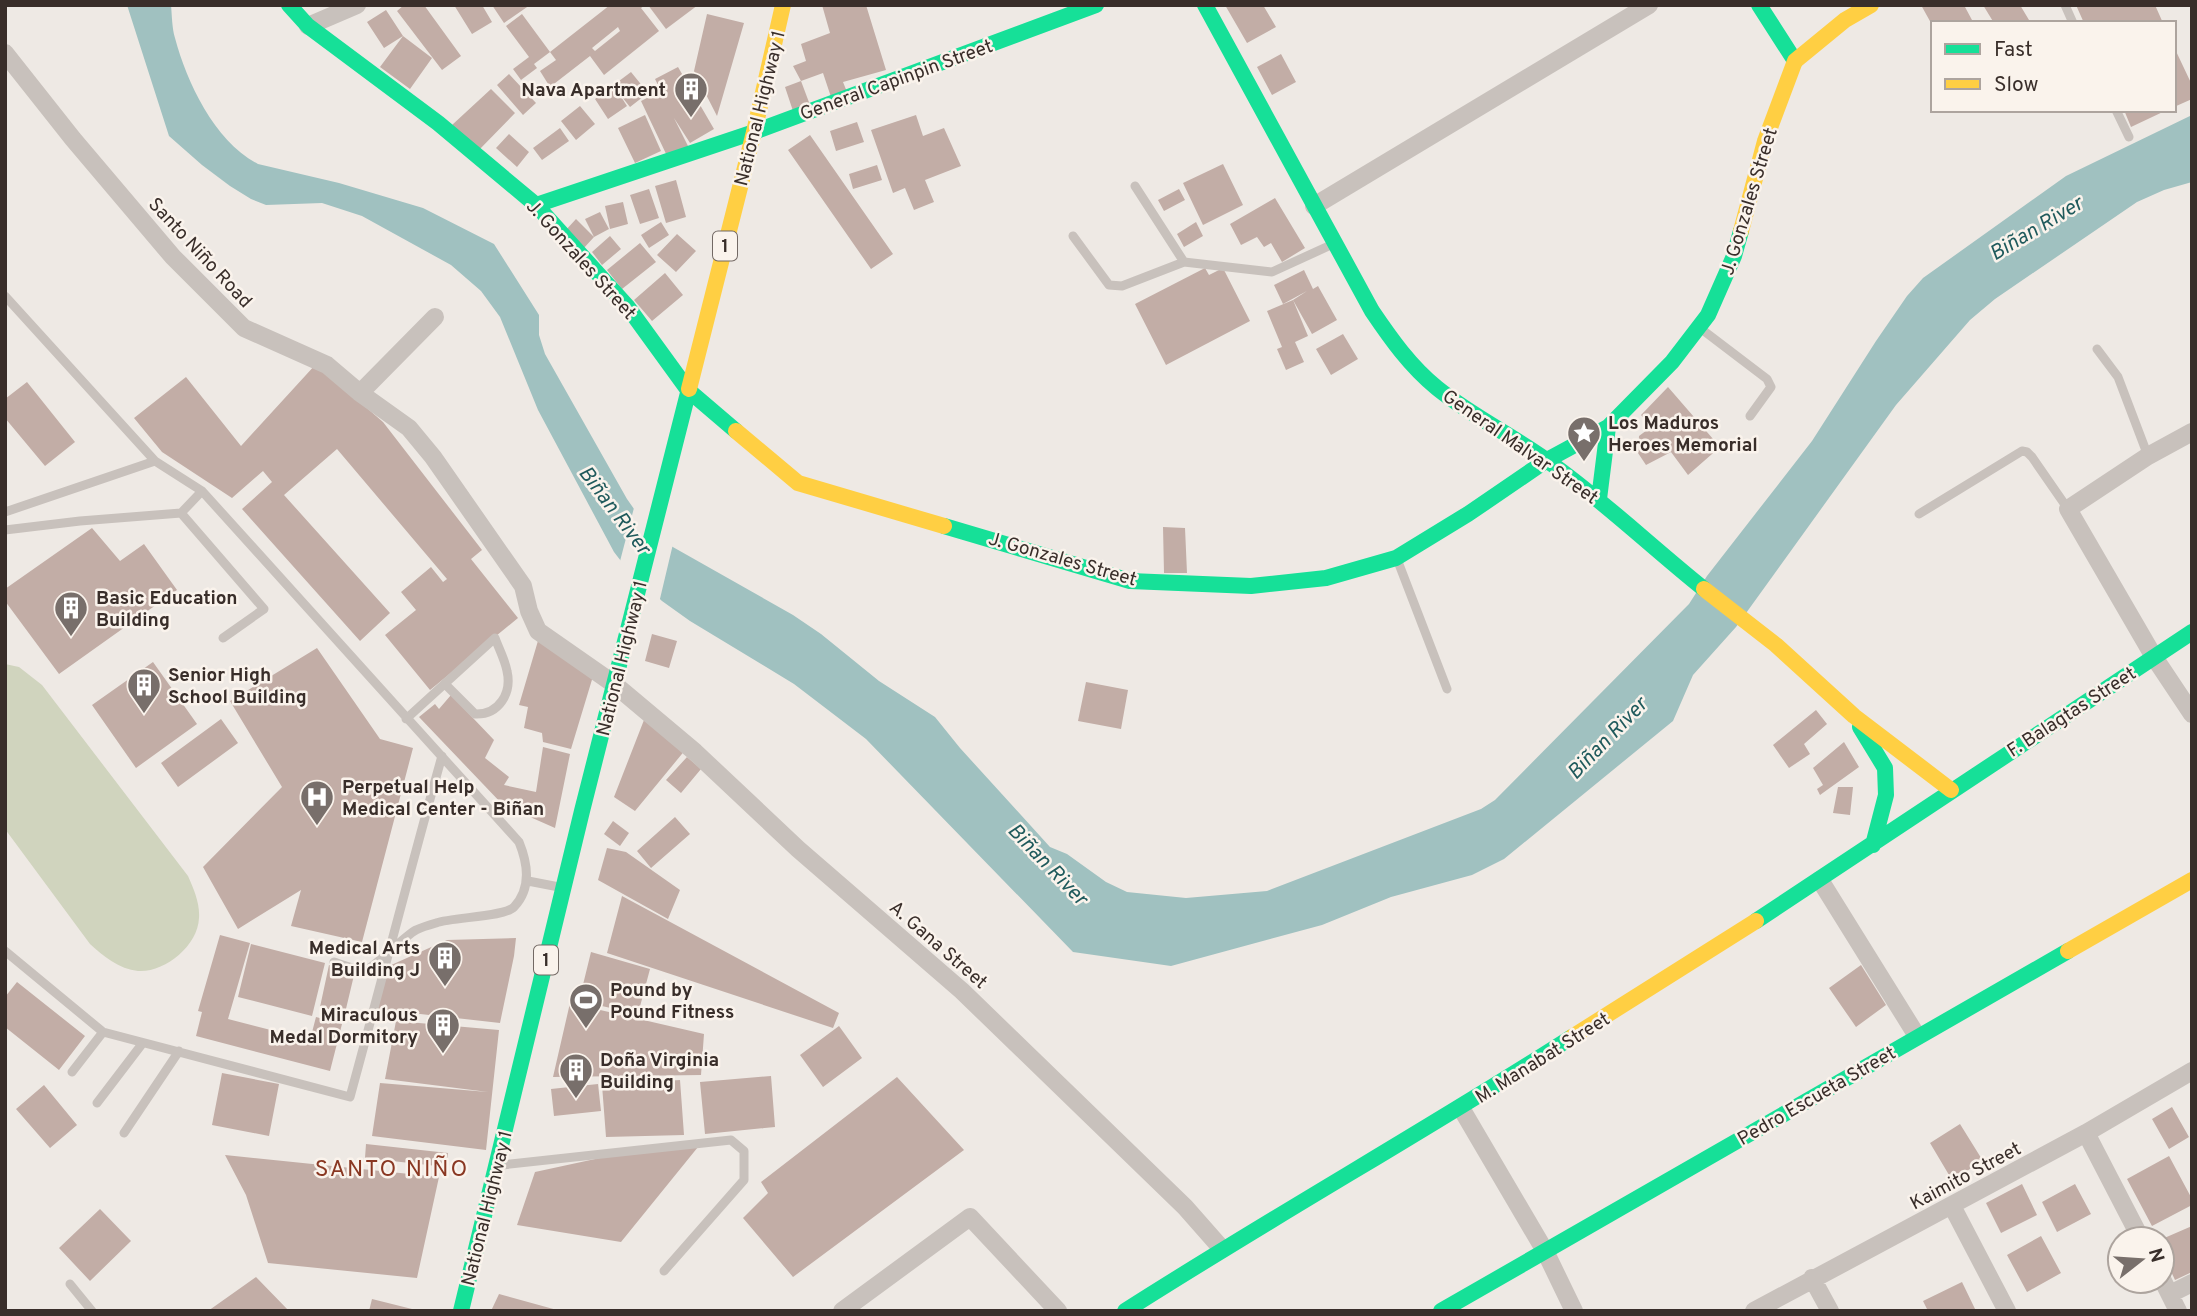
<svg xmlns="http://www.w3.org/2000/svg" width="2197" height="1316" font-family="Overpass,sans-serif">
<rect width="100%" height="100%" fill="#eee9e4"/>
<path fill="#d0d4be" d="M5 664 19 667 42 685 188 876C194 890 200 903 199 918 198 946 164 973 138 971 119 969 103 956 90 944L5 829Z"/>
<path fill="#a0c1c0" d="M127 5H171C172 16 172 28 175 38 187 83 215 142 258 164L339 183 423 208 494 244 539 315V335L545 354 627 499 639 516 664 542 793 615 821 634 879 681 935 717 960 748 1050 847 1067 854 1106 882 1127 892 1186 898 1267 891 1481 809 1495 800 1689 604 1707 576 1812 441 1876 341 1907 296 1923 278 2066 176 2192 115V182L2164 190 2137 202 1995 299 1970 320 1896 405 1736 627 1693 675 1673 721 1504 859 1472 875 1391 897 1322 925 1171 966 1073 952 866 739 794 684 690 621 662 601 624 565 614 552 538 410 500 317 481 291 451 265 362 216 322 203 266 205 251 199 230 186 202 165 169 136Z"/>
<path fill="#eee9e4" d="M635 504 641 514 673 544 659 603 634 581 619 565Z"/>
<path fill="#c2ada6" fill-rule="evenodd" d="M404 5H424L461 56 442 70 397 11Z
M454 5H482L492 22 472 34Z
M492 5H530L504 23Z
M610 5H645L641 8 659 31 604 75 590 56 550 87 540 71 556 60 550 52ZM618 27 620 31 595 51 592 48Z
M648 5H698L666 29Z
M822 5H866L886 70 843 82 847 92 831 97 823 73 801 81 810 105 793 111 785 87 801 81 793 66 806 61 801 44 830 33Z
M1225 5H1263L1276 27 1247 43Z
M1921 5H1968L1965 7 1972 20 1967 23H1931Z
M1983 5H2020L2029 20 2025 23H1994Z
M2076 5H2155L2163 23H2084Z
M386 10 403 36 384 48 367 22Z
M522 14 550 52 534 64 537 68 521 80 513 69 529 57 506 26Z
M707 14 744 23 717 116 694 71Z
M403 36 432 58 410 89 380 67Z
M2174 47 2192 85V99L2174 107Z
M1281 54 1296 82 1272 95 1257 67Z
M678 67 714 129 690 143 674 118 689 148 668 158 641 101 661 91 655 79Z
M631 72 648 93 630 107 618 92 627 106 608 119 595 99Z
M509 74 536 103 523 115 497 85Z
M491 89 515 113 478 151 452 125Z
M580 106 595 124 576 140 561 121Z
M2124 110H2167L2131 127Z
M645 115 661 151 635 163 618 128Z
M916 115 923 136 944 128 961 166 925 180 934 202 914 210 905 188 893 193 871 130Z
M857 122 864 142 836 151 830 131Z
M560 128 569 141 542 160 533 148Z
M509 134 529 152 517 167 496 148Z
M810 135 893 254 871 269 788 150Z
M1223 164 1243 205 1203 225 1183 183Z
M877 165 882 180 853 189 849 174Z
M676 180 686 217 666 223 655 186Z
M649 189 659 218 640 224 630 195Z
M1179 189 1185 200 1164 211 1158 200Z
M1275 198 1305 248 1282 262 1271 243 1264 247 1257 237 1241 245 1230 224Z
M623 202 628 224 610 229 605 206Z
M600 212 609 229 594 237 585 219Z
M576 219 594 237 583 249 565 231Z
M661 222 669 235 649 248 641 235Z
M1196 222 1203 236 1184 247 1177 234Z
M677 234 696 251 676 272 657 255Z
M610 236 621 249 602 265 592 252Z
M640 243 656 262 622 289 607 270Z
M1205 268 1209 275 1223 268 1250 321 1166 365 1135 304Z
M1304 270 1313 289 1318 286 1337 320 1312 334 1293 300 1307 291 1283 304 1274 285Z
M665 273 683 295 652 321 634 300Z
M1293 300 1308 336 1295 342 1304 362 1286 370 1277 349 1282 347 1267 311Z
M1343 334 1358 359 1331 375 1316 349Z
M316 364 383 422 482 550 471 559 518 618 430 690 385 635 416 610 401 592 431 567 443 582 447 579 337 449 284 495 390 613 360 641 242 509 272 482 263 471 232 498 162 452 134 418 186 377 241 446Z
M27 382 75 442 45 466 5 418V399Z
M1668 387 1720 447 1688 475 1671 452 1646 465 1638 453 1639 436 1651 427 1641 415Z
M1163 527 1185 528 1187 573H1164Z
M92 528 120 561 144 544 177 590 59 674 5 601V589Z
M540 634 594 673 571 749 543 742 542 733 524 728 528 707 519 705Z
M652 634 677 641 669 668 645 661Z
M317 648 380 739 413 748 362 942 291 926 301 890 238 929 203 867 282 787 230 701Z
M153 662 197 724 136 768 92 705Z
M1086 682 1128 690 1121 729 1078 721Z
M451 695 494 740 485 758 509 777 504 785 536 792 543 747 570 754 555 828 503 805 419 717 435 704 439 709Z
M1816 710 1827 724 1804 744 1810 754 1789 768 1773 745Z
M221 719 238 743 178 787 161 763Z
M644 720 686 749 635 811 614 797Z
M1844 742 1859 767 1820 795 1817 789 1823 785 1813 768Z
M687 757 701 769 681 793 666 780Z
M1838 787H1853L1850 815 1833 813Z
M675 817 690 834 651 868 637 851Z
M613 821 629 833 620 846 604 834Z
M607 848 626 852 680 890 668 919 598 880Z
M622 896 839 1013 833 1028 607 953Z
M220 935 250 943 228 1019 310 1040 316 1017 342 1024 330 1071 196 1036 202 1012 198 1011Z
M516 938 514 956 500 1023 376 1009 389 966 447 940Z
M251 944 325 963 312 1016 238 997Z
M591 952 650 969 638 1014 579 1001Z
M329 965 355 971 345 1013 320 1007Z
M1861 965 1886 1005 1856 1027 1829 988Z
M17 982 85 1036 59 1070 5 1027V997Z
M570 1003 704 1034 701 1075 553 1077Z
M396 1021 499 1030 486 1150 372 1136 380 1083 488 1092 385 1079Z
M839 1026 862 1058 823 1087 800 1055Z
M222 1073 279 1084 269 1136 212 1125Z
M771 1076 775 1127 705 1134 700 1082Z
M897 1077 964 1150 793 1277 743 1218 768 1193 761 1182Z
M680 1080 684 1135 606 1137 602 1085Z
M598 1084 601 1111 554 1116 551 1089Z
M44 1085 77 1125 50 1148 16 1109Z
M2172 1107 2189 1137 2169 1149 2152 1119Z
M1960 1124 1983 1161 1952 1180 1930 1143Z
M366 1144 448 1153 446 1167 365 1158Z
M698 1147 621 1242 517 1225 535 1172 609 1156Z
M225 1155 439 1177 417 1278 268 1263 246 1195Z
M2169 1156 2192 1199V1205L2152 1226 2127 1179Z
M2022 1184 2037 1215 2001 1233 1986 1203Z
M2075 1184 2091 1214 2057 1232 2042 1202Z
M100 1209 131 1241 90 1281 59 1248Z
M2192 1226V1272L2175 1280 2162 1252V1239Z
M2041 1236 2061 1273 2027 1292 2007 1255Z
M256 1277 289 1311H208Z
M1962 1282 1976 1311H1928L1923 1301Z
M499 1294 557 1310V1311H491Z
M372 1299 416 1310V1311H369Z"/>
<g fill="none" stroke-linecap="round" stroke-linejoin="round">
<path stroke="#c8c1bc" stroke-width="9" d="M2065 5 2073 23
M2116 110 2129 137
M1135 186 1184 262
M1073 236 1109 285 1122 286 1184 262 1272 272 1333 244
M5 296 155 461 202 491 519 842C528 864 532 888 514 907 505 917 453 917 436 923 429 925 422 927 416 930 403 937 373 969 365 970 356 970 343 965 334 962
M1700 328 1767 379 1771 387 1750 416
M2097 349 2118 377 2148 456
M5 512 155 461
M181 513 264 609 223 638
M1919 514 2022 451 2027 452 2032 457 2068 509
M5 530 80 521 181 513 202 491
M1397 559 1447 689
M406 719 495 638C499 649 505 660 507 671 512 693 499 715 475 714L445 684
M528 881 559 887
M5 951 103 1032 350 1097C381 984 410 870 442 756
M72 1072 103 1032
M97 1103 142 1044
M124 1133 179 1051
M502 1165 731 1140 744 1151V1180L664 1271
M70 1284 92 1311"/>
<path stroke="#c8c1bc" stroke-width="18" d="M308 26 357 5
M5 53 73 139 173 257 244 328 327 365 360 393 409 428 433 457 523 586 529 611 538 631 614 684 695 752 798 849 962 991 1185 1207 1222 1249
M1314 206 1649 5
M360 393 435 317
M2192 432 2148 456 2068 509 2154 657 2192 714
M1820 880 1917 1036
M1461 1108 1545 1251 1574 1311
M2086 1133 2141 1239
M1952 1206 2007 1311
M1812 1278 1830 1311
M2162 1279 2178 1311
M2170 1294 2192 1283
M842 1311 970 1217 1058 1311
M1754 1311 2086 1133 2192 1071"/>
<path stroke="#16e098" stroke-width="16" d="M289 5 308 26 438 123 536 205 627 306 688 390 736 431
M1205 5 1372 311C1391 339 1410 366 1437 388 1474 418 1518 438 1556 467 1608 505 1654 549 1704 589
M1759 5 1795 61
M536 205 754 132 1096 5
M1599 499 1608 427
M944 526 1130 581 1251 586 1326 578 1396 558 1468 514 1547 460 1608 427 1672 362 1708 315 1734 256 1741 231
M1860 727 1885 768 1886 795 1873 845
M1756 921 2192 632
M461 1311 582 811 689 389
M1125 1311C1272 1217 1425 1131 1572 1037
M1441 1311 2068 951"/>
<path stroke="#ffcf43" stroke-width="16" d="M1741 231 1765 141 1795 61 1845 20 1871 5
M689 389 754 132 783 5
M736 431 798 483 944 526
M1704 589 1776 645 1854 716 1951 790
M2068 951 2192 880
M1572 1037 1756 921"/>
</g>
<defs>
<g id="building-pin" transform="scale(1.75)"><path d="M0 17L-7.5 6A9.5 9.5 0 1 1 7.5 6Z" fill="#786f6b" stroke="#faf3ec"/><path d="M-4-6H4V6H1V3H-1V6H-4ZM-2.5-4.3h1.7v1.8h-1.7ZM.8-4.3h1.7v1.8H.8ZM-2.5-1h1.7V.8h-1.7ZM.8-1h1.7V.8H.8Z" fill="#fff"/></g>
<g id="sight-pin" transform="scale(1.75)"><path d="M0 17L-7.5 6A9.5 9.5 0 1 1 7.5 6Z" fill="#786f6b" stroke="#faf3ec"/><path d="M0-6L1.8-2.2L6-1.7L2.9 1.2L3.7 5.4L0 3.3L-3.7 5.4L-2.9 1.2L-6-1.7L-1.8-2.2Z" fill="#fff"/></g>
<g id="hospital-pin" transform="scale(1.75)"><path d="M0 17L-7.5 6A9.5 9.5 0 1 1 7.5 6Z" fill="#786f6b" stroke="#faf3ec"/><path d="M-5-5h3v3.5h4V-5h3V5h-3V1.5h-4V5h-3Z" fill="#fff"/></g>
<g id="stadium-pin" transform="scale(1.75)"><path d="M0 17L-7.5 6A9.5 9.5 0 1 1 7.5 6Z" fill="#786f6b" stroke="#faf3ec"/><path d="M0-5a6.5 5 0 1 0 0 10a6.5 5 0 1 0 0-10ZM-3.5-1.8h7v3.6h-7Z" fill="#fff"/></g>
</defs>
<g fill-rule="evenodd">
<use href="#building-pin" x="691" y="89"/>
<use href="#sight-pin" x="1584" y="433"/>
<use href="#building-pin" x="71" y="608"/>
<use href="#building-pin" x="144" y="685"/>
<use href="#hospital-pin" x="317" y="797"/>
<use href="#building-pin" x="445" y="958"/>
<use href="#stadium-pin" x="586" y="1000"/>
<use href="#building-pin" x="443" y="1025"/>
<use href="#building-pin" x="576" y="1070"/>
</g>
<g text-anchor="middle" stroke-width="5" stroke-linejoin="round" paint-order="stroke">
<g fill="#faf3ec" stroke="#736964" stroke-width="2">
<rect x="713" y="231.5" width="24" height="29" rx="5"/>
<rect x="534" y="945.5" width="24" height="29" rx="5"/>
</g>
<g font-size="18" font-weight="bold" fill="#392e2a">
<text x="725" y="252">1</text>
<text x="546" y="966">1</text>
</g>
<g font-size="19" fill="#392e2a" stroke="#faf3ec">
<text transform="translate(896 79) rotate(-20)" y="7">General Capinpin Street</text>
<text transform="translate(759 108) rotate(-76)" y="7">National Highway 1</text>
<text transform="translate(1748 201) rotate(-73)" y="7">J. Gonzales Street</text>
<text transform="translate(201 252) rotate(47)" y="7">Santo Niño Road</text>
<text transform="translate(582 259) rotate(48)" y="7">J. Gonzales Street</text>
<text transform="translate(1521 446) rotate(35)" y="7">General Malvar Street</text>
<text transform="translate(1063 558) rotate(16)" y="7">J. Gonzales Street</text>
<text transform="translate(621 658) rotate(-76)" y="7">National Highway 1</text>
<text transform="translate(2071 711) rotate(-33)" y="7">F. Balagtas Street</text>
<text transform="translate(939 944) rotate(41)" y="7">A. Gana Street</text>
<text transform="translate(1542 1057) rotate(-32)" y="7">M. Manabat Street</text>
<text transform="translate(1816 1095) rotate(-30)" y="7">Pedro Escueta Street</text>
<text transform="translate(1965 1175) rotate(-28)" y="7">Kaimito Street</text>
<text transform="translate(486 1208) rotate(-76)" y="7">National Highway 1</text>
</g>
<g font-size="19" font-weight="bold" fill="#392e2a" stroke="#faf3ec" text-anchor="start">
<text x="666" y="96" text-anchor="end">Nava Apartment</text>
<text x="1608" y="429">Los Maduros<tspan x="1608" dy="22">Heroes Memorial</tspan></text>
<text x="96" y="604">Basic Education<tspan x="96" dy="22">Building</tspan></text>
<text x="168" y="681">Senior High<tspan x="168" dy="22">School Building</tspan></text>
<text x="342" y="793">Perpetual Help<tspan x="342" dy="22">Medical Center - Biñan</tspan></text>
<text x="420" y="954" text-anchor="end">Medical Arts<tspan x="420" dy="22">Building J</tspan></text>
<text x="610" y="996">Pound by<tspan x="610" dy="22">Pound Fitness</tspan></text>
<text x="418" y="1021" text-anchor="end">Miraculous<tspan x="418" dy="22">Medal Dormitory</tspan></text>
<text x="600" y="1066">Doña Virginia<tspan x="600" dy="22">Building</tspan></text>
</g>
<g font-size="21" font-style="italic" fill="#1f5a5c" stroke="#faf3ec">
<text transform="translate(2036 228) rotate(-31)" y="7">Biñan River</text>
<text transform="translate(615 510) rotate(53)" y="7">Biñan River</text>
<text transform="translate(1607 738) rotate(-46)" y="7">Biñan River</text>
<text transform="translate(1048 864) rotate(46)" y="7">Biñan River</text>
</g>
<g font-size="23" letter-spacing="2" fill="#893722" stroke="#faf3ec">
<text x="392" y="1176">SANTO NIÑO</text>
</g>
</g>
<rect width="2197" height="1316" fill="none" stroke="#392e2a" stroke-width="14"/>
<rect x="1931" y="21" width="245" height="91" fill="#faf3ec" stroke="#ada49e" stroke-width="2"/>
<rect x="1945" y="44" width="35" height="10" fill="#16e098" stroke="#ada49e" stroke-width="2"/>
<text x="1994" y="56" font-size="21" fill="#392e2a">Fast</text>
<rect x="1945" y="79" width="35" height="10" fill="#ffcf43" stroke="#ada49e" stroke-width="2"/>
<text x="1994" y="91" font-size="21" fill="#392e2a">Slow</text>
<g transform="translate(2141 1260) rotate(73)"><circle r="33" fill="#faf3ec" stroke="#ada49e" stroke-width="2"/>
<path d="M0-5L12 26L0 18L-12 26Z" fill="#786f6b"/>
<text y="-10" font-size="19" font-weight="bold" text-anchor="middle" fill="#392e2a">N</text>
</g>
</svg>
